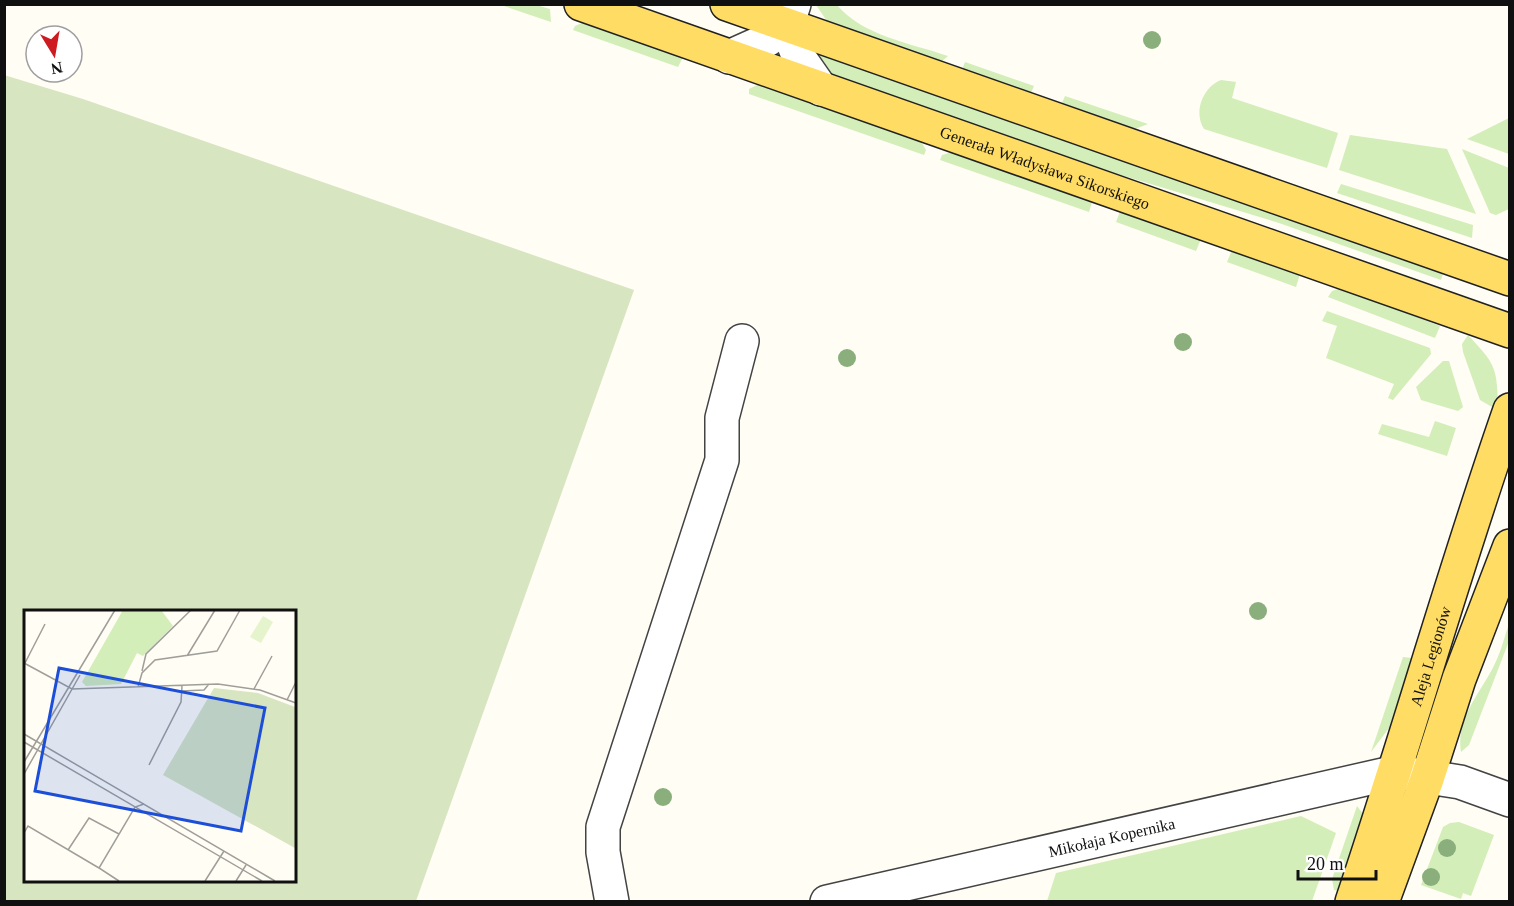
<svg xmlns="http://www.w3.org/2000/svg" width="1514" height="906" font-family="'Times New Roman',serif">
<rect width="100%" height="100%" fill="#fffdf4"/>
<path fill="#d3eeb9" d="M501 5H536L550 9 551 22Z
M816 5H837C863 36 910 43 948 56L940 63 834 25 827 21Z
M584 22 683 57 678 67 573 30 575 26Z
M808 50 1444 270 1441 280 1279 223 1065 158 837 80 825 72Z
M965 62 1034 86 1030 95 961 72Z
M1221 80 1236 82 1232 98 1338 133 1327 168 1204 129C1193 112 1203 87 1221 80Z
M759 84 920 140 926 150 924 155 749 94V89Z
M1065 96 1148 124 1135 129 1062 103Z
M1509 118V154L1467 139Z
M1350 135 1447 149 1476 214 1339 170Z
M1462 149 1509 168V209L1496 215 1490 213Z
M952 152 1092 202 1089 212 940 160 942 155Z
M1341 184 1473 225 1472 238 1337 193Z
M1121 209 1201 239 1196 251 1116 222Z
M1232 250 1300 274 1296 287 1227 262Z
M1341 288 1440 326 1435 338 1328 297 1332 291Z
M1327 311 1430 348 1431 354 1393 400 1388 398 1394 384 1326 358 1337 326 1322 321Z
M1468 335C1494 363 1497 366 1498 404L1492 407 1480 400 1463 352 1462 344Z
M1443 361H1449L1463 407 1458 411 1421 400 1416 387Z
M1435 421 1456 428 1447 456 1378 434 1382 424 1429 437Z
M1509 624V641L1469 745 1461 752C1455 716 1484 690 1497 659 1502 648 1505 635 1509 624Z
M1403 657 1412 658 1389 728 1371 752Z
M1357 806 1364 815 1346 893 1334 890 1332 879Z
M1301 816 1336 833 1312 901H1047L1056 873Z
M1459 822 1494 835 1471 896 1463 893 1461 899 1421 885 1443 827 1450 823Z"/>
<path fill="#d8e5c1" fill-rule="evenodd" d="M4 75 83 99 634 290 416 901H5ZM26 612H294V880H26Z"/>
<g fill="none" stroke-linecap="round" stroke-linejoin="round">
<g stroke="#434343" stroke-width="36">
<g id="minor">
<path d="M787 26 798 56 821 89"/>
<path d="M729 57 767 40 787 26 794 4"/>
<path d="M612 902 603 852V827L722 460V418L742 341"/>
<path id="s1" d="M827 902 1396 772 1460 782 1510 800"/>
</g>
</g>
<g stroke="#212121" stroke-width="36">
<g id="major">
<path id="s2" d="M581 4 1510 331"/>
<path d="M727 4 1510 279"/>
<path id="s3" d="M1352 902C1407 739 1453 573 1510 410"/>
<path d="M1382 902 1427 779 1459 679 1510 546"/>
</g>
</g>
<use href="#minor" stroke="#fff" stroke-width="33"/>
<use href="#major" stroke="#ffdc64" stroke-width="33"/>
</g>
<g fill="#8aaf7c">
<circle cx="1152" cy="40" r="9"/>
<circle cx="1183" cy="342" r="9"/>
<circle cx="847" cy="358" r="9"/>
<circle cx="1258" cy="611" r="9"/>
<circle cx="663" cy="797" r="9"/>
<circle cx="1447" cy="848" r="9"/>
<circle cx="1431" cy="877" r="9"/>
</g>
<g text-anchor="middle" stroke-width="6" stroke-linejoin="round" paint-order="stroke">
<g font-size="16" fill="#101010" stroke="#fff">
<text dy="6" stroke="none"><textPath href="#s2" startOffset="492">Generała Władysława Sikorskiego</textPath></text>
<text dy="6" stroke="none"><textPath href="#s3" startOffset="258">Aleja Legionów</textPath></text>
<text dy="6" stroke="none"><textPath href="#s1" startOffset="292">Mikołaja Kopernika</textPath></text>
</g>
</g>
<g transform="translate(24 610)">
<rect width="272" height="272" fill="#fffdf4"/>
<path d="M99 0H137L149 16 119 46 113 43 97 74 62 76 58 72Z" fill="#d3eeb9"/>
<path d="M190 78 234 83 271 97V238L139 165Z" fill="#d8e5c1"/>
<path d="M239 6 249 12 237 33 226 27Z" fill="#e5f4cc"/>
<path fill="none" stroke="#9f9e99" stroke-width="1.5" d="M163 46 191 0M0 53 48 79 194 74 236 80 272 93M1 53 21 14M118 61 122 44 167 0M114 77 118 63 131 50 193 41 216 0M230 79 248 46M158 81 180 80 185 74M263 90 272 72M0 124 251 271M0 132 238 271M0 152 91 0M125 155 157 92 158 76M0 164 56 65M0 223 4 216 75 258M44 240 65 208 95 224M95 271 75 258 111 197 120 194M181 271 200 241M212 271 222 255"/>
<path fill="#1d4ed8" fill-opacity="0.15" stroke="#1d4ed8" stroke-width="3" d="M35 58 241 98 217 221 11 181Z"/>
<rect width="272" height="272" fill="none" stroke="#101010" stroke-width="3"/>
</g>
<rect width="1514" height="906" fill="none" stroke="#101010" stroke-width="12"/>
<g transform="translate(54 54) rotate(169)"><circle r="28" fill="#ffffff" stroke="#9f9f9f" stroke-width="1.5"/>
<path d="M0-4.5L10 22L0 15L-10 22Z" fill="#cd1b21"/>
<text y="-9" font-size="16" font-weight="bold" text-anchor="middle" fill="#101010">N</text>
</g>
<path d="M1298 870v9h78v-9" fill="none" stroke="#101010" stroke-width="3"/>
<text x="1307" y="870" font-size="18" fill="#101010" stroke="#ffffff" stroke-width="4.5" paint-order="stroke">20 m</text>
</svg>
